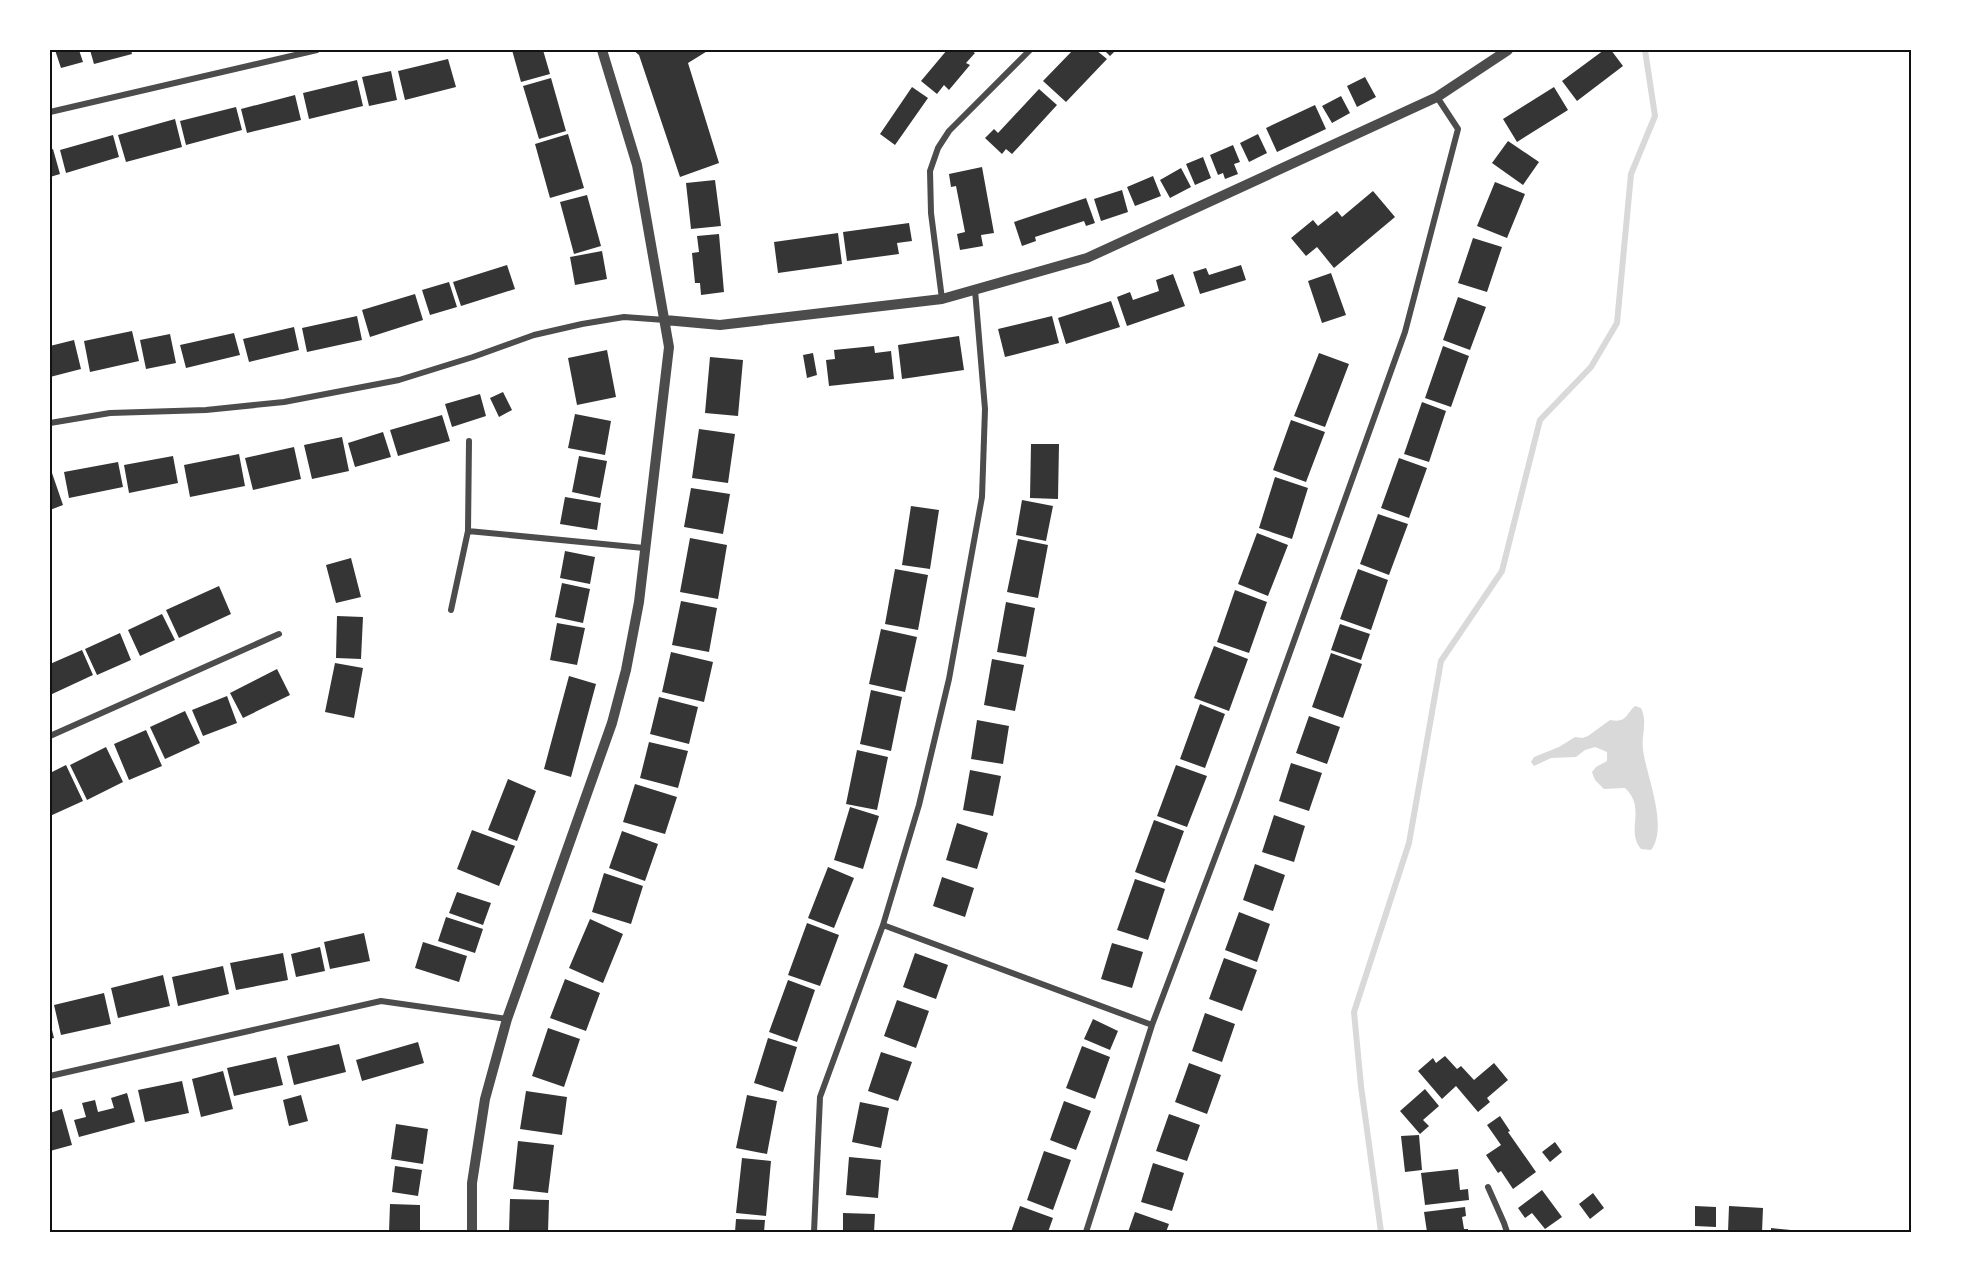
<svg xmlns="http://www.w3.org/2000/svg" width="1961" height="1282" font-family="Figtree,sans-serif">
<rect width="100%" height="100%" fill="#fff"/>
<path fill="#d9d9d9" d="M1635 706 1641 708C1648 722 1641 735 1643 749 1646 776 1669 826 1651 850L1641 849C1625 830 1647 809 1625 788L1604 789 1595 780 1592 772 1596 767 1607 761V752L1595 747 1585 750 1576 757 1551 758 1534 766 1531 762 1534 757 1559 747 1575 737 1582 738 1588 736 1610 720C1627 723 1625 715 1635 706Z"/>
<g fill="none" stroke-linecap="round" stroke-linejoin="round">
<path stroke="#d9d9d9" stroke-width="6" d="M1381 1232 1361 1086 1354 1012 1409 843 1441 661 1502 571 1540 420 1591 367 1617 323 1631 174 1655 116 1645 50"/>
</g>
<path fill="#353535" d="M55 50H79L83 62 61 68Z
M90 50H131L132 54 94 64Z
M512 50H543L550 74 521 82Z
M633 50H709L688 63 719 163 680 177 639 55Z
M947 50H971L975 53 966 63 970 65 949 90 944 85 937 94 921 81Z
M1073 50H1096L1107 59 1066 102 1043 81Z
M1104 50H1116L1110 56Z
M1604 50H1611L1623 66 1577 101 1562 81Z
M448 59 456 87 405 100 398 71Z
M391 71 397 100 369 106 362 77Z
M1365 77 1376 97 1357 107 1347 86Z
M551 78 566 131 539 139 523 86Z
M357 80 363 106 309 119 303 93Z
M912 87 928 98 895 145 880 134Z
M1554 87 1568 110 1517 142 1503 119Z
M1039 89 1057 105 1012 154 1006 149 1002 154 985 138 994 129 998 133Z
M295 95 301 120 247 133 241 109Z
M1341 96 1350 113 1332 123 1322 106Z
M1315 105 1326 129 1277 152 1266 128Z
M236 107 242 130 186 145 180 121Z
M175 119 182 147 126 162 118 135Z
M568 134 584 188 550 198 535 144Z
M1258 134 1267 153 1249 162 1240 143Z
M113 135 119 157 66 173 60 150Z
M1508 141 1539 162 1523 185 1492 163Z
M1233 145 1240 162 1234 164 1238 174 1225 179 1223 173 1218 175 1210 155Z
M53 149 60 174 50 177V150Z
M1203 157 1211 178 1195 185 1186 164Z
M982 167 994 233 981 235 983 246 960 250 957 234 965 232 956 186 951 187 949 174Z
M1181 168 1191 187 1170 198 1160 180Z
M1153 176 1161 196 1135 206 1127 187Z
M715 180 721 226 691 229 686 183Z
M1495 182 1525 194 1507 238 1477 226Z
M1122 190 1128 212 1101 221 1094 199Z
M1373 191 1395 217 1334 268 1317 247 1306 256 1291 238 1313 220 1318 226 1337 211 1342 217Z
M587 195 601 246 574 254 560 202Z
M1086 198 1095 223 1086 226 1084 221 1035 237 1036 241 1022 246 1014 222Z
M909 223 912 241 897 243 899 254 847 261 843 232Z
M838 233 842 264 778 273 774 242Z
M719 234 724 292 701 295 700 283H695L692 253 699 252 697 236Z
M1473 238 1502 247 1487 292 1458 283Z
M602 251 607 279 575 285 570 257Z
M507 265 515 289 461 306 453 282Z
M1241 265 1246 280 1200 294 1193 272 1206 268 1209 275Z
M1331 273 1346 315 1322 323 1308 281Z
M1173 274 1185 306 1127 326 1117 297 1130 292 1133 300 1159 291 1156 280Z
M449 282 457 307 430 315 422 290Z
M415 294 423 320 370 337 362 310Z
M1458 297 1486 307 1470 350 1443 340Z
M1111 301 1120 327 1066 344 1058 318Z
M357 316 362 340 307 352 302 328Z
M1052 316 1059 343 1005 357 998 329Z
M294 327 299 350 249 362 243 339Z
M132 331 139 361 90 372 84 341Z
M234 333 240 355 186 368 180 345Z
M170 334 176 363 146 369 140 340Z
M959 336 964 370 902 379 898 345Z
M74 340 81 369 50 377V346Z
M874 346 875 353 891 351 894 379 829 386 826 360 835 359 834 350Z
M1443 346 1469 356 1451 407 1425 398Z
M607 350 616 397 577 405 568 358Z
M813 353 817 375 807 378 803 355Z
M1319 353 1349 364 1325 427 1294 416Z
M710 357 743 360 738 416 705 413Z
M503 392 512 410 499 417 490 398Z
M480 394 486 416 452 427 445 404Z
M1422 402 1446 411 1429 462 1404 454Z
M575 414 611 421 605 455 568 448Z
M442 415 450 441 398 456 390 430Z
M1291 420 1325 432 1306 482 1273 470Z
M699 429 735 434 728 483 692 478Z
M383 432 391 457 355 467 348 443Z
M342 437 349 471 312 479 304 445Z
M1031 444H1059L1058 499 1030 498Z
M294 447 301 479 253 490 245 458Z
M239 454 245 486 190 497 184 465Z
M173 456 178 483 129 493 124 465Z
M579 456 607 461 600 498 572 492Z
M1399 458 1427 468 1409 518 1381 508Z
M118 462 123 487 69 498 64 472Z
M52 473 63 505 50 510V474Z
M1275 477 1308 488 1292 539 1259 528Z
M691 488 730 494 723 534 684 527Z
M565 497 601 503 597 530 560 524Z
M1022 500 1053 506 1046 541 1016 535Z
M911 506 939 510 930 569 902 565Z
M1378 514 1408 524 1389 575 1360 564Z
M1257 533 1288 545 1268 596 1238 584Z
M690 538 727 545 718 599 680 592Z
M1018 539 1048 545 1038 598 1007 592Z
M565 551 595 557 590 584 560 578Z
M351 558 361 597 336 603 326 565Z
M895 569 928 575 918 630 885 624Z
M1358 569 1388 580 1371 630 1340 619Z
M562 583 590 589 583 623 555 617Z
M219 586 231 614 179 638 166 610Z
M1235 590 1267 602 1249 653 1217 642Z
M681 601 717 608 709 652 672 645Z
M1006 602 1035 608 1026 657 997 652Z
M162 614 175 640 140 656 128 630Z
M337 616 363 617 361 659 336 658Z
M557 623 585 628 577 665 550 660Z
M1340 624 1370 634 1361 660 1331 650Z
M881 629 917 637 905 692 869 684Z
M120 633 131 660 97 675 85 649Z
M1214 646 1248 659 1229 711 1194 698Z
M82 650 93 675 50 695V664Z
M671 652 713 662 704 702 662 692Z
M1331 653 1362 664 1343 718 1312 707Z
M992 659 1024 665 1015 711 984 705Z
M335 663 363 668 354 718 325 712Z
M277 669 290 695 243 718 230 693Z
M569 676 596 684 571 777 544 769Z
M871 690 902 697 891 751 860 744Z
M227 696 237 723 203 736 192 710Z
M659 697 698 707 689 744 650 734Z
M1200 704 1225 714 1205 768 1180 759Z
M185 711 200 743 165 759 150 727Z
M1309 716 1340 727 1327 764 1296 753Z
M977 720 1009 726 1003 764 971 759Z
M146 730 162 766 129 780 114 744Z
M649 742 688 751 678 788 640 778Z
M106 747 123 782 87 800 70 765Z
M857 750 888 757 877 810 846 804Z
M1291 763 1322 773 1309 811 1279 801Z
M66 765 83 801 50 816V773Z
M1176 765 1207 776 1187 827 1157 816Z
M970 770 1001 776 993 816 963 810Z
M508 779 536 791 517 841 488 830Z
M635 784 677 797 665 834 623 822Z
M850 807 879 816 863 869 834 860Z
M1274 815 1305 826 1294 862 1262 852Z
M1154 820 1184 831 1165 883 1135 872Z
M957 823 988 833 977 869 946 860Z
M472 830 515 846 499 886 457 869Z
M622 831 658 844 645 881 609 868Z
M1255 864 1285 875 1273 911 1243 900Z
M828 867 854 878 834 928 808 918Z
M604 873 643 886 631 924 592 912Z
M942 877 974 888 965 917 933 906Z
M1135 879 1165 889 1148 940 1117 930Z
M457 892 491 903 483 925 449 913Z
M1239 912 1270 924 1257 962 1225 950Z
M446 917 483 929 475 953 438 941Z
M590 919 623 934 603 983 569 968Z
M807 923 839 935 820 986 788 975Z
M364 933 370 961 330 969 324 942Z
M423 942 467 956 459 982 415 968Z
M1112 943 1143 952 1132 988 1101 979Z
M320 947 325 971 296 977 291 954Z
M283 953 288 980 236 990 230 963Z
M915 953 948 965 936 999 903 987Z
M1224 958 1257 970 1242 1011 1209 999Z
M223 966 229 994 178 1006 172 977Z
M163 975 170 1006 118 1018 111 988Z
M565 979 600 993 586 1031 550 1018Z
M788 980 815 990 797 1042 769 1032Z
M104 993 111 1024 61 1035 54 1005Z
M897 1000 929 1011 916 1048 884 1036Z
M1205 1013 1235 1024 1222 1062 1192 1051Z
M1093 1019 1118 1031 1110 1050 1084 1039Z
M50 1022 54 1038 50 1039Z
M548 1028 580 1039 564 1087 532 1076Z
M768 1038 797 1047 783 1092 754 1083Z
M418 1042 424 1063 362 1081 356 1060Z
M339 1044 346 1072 294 1085 287 1056Z
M1082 1046 1110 1057 1095 1099 1066 1088Z
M881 1052 912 1062 898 1101 868 1091Z
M1445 1056 1457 1069 1461 1066 1474 1080 1494 1063 1508 1080 1487 1098 1490 1102 1478 1112 1456 1086 1442 1099 1418 1071 1433 1058 1436 1063Z
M276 1057 283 1085 234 1096 227 1068Z
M1189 1063 1221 1075 1207 1114 1175 1102Z
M223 1071 233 1109 201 1117 192 1079Z
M182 1081 189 1113 145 1122 138 1090Z
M1425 1089 1439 1106 1423 1120 1429 1126 1420 1134 1400 1111Z
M526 1091 567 1097 562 1135 520 1129Z
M127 1093 135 1122 79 1137 74 1120 86 1117 82 1103 95 1100 98 1112 114 1108 111 1098Z
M301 1095 308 1121 289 1126 283 1100Z
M747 1095 777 1101 767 1154 736 1148Z
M1064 1101 1091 1111 1076 1150 1050 1140Z
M860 1102 889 1108 881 1148 852 1142Z
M62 1109 72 1145 50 1151V1113Z
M1169 1114 1200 1125 1187 1161 1156 1151Z
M1500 1116 1510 1131 1508 1132 1536 1172 1513 1189 1501 1171 1498 1173 1486 1155 1501 1145 1487 1125Z
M396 1124 428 1129 423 1164 391 1159Z
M1419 1135 1422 1170 1405 1172 1401 1136Z
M518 1141 554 1145 548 1193 513 1189Z
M1555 1142 1562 1152 1550 1162 1542 1152Z
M1044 1151 1071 1160 1053 1210 1027 1200Z
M849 1157 881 1160 878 1198 846 1195Z
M742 1158 771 1161 766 1216 736 1213Z
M1153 1163 1184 1173 1172 1211 1141 1202Z
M395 1166 422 1170 418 1196 392 1192Z
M1458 1169 1460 1190 1468 1189 1469 1200 1425 1205 1421 1173Z
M1542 1190 1562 1217 1545 1229 1532 1213 1525 1218 1518 1208Z
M1593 1193 1604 1208 1590 1219 1579 1204Z
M510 1199 549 1200 548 1232H509Z
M390 1204 420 1205V1232H389Z
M1020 1206 1053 1218 1048 1232H1011Z
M1695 1206 1716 1207V1227L1695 1226Z
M1729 1206 1763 1208 1762 1232H1728Z
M1465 1207 1466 1216 1462 1217 1464 1229H1468V1232H1427L1424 1212Z
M1135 1212 1169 1224 1166 1232H1128Z
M843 1213 875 1214 874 1232H843Z
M736 1219 765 1220 764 1232H735Z
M1771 1228 1801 1231V1232H1771Z"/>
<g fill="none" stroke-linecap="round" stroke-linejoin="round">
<path stroke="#4c4c4c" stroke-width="6" d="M50 112 317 50
M942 299 931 213 930 171 938 148 949 131 1030 50
M50 423 110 413 206 410 284 402 399 380 473 357 534 335 582 324 624 317 665 320
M468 531 644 548
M451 610 468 531 469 441
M50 736 279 634
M883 925 1152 1025
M50 1076 381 1001 507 1019
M1488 1187 1504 1223 1507 1232
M814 1232 820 1097 883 925 919 805 949 679 982 497 985 409 975 290
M1086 1232 1152 1025 1238 797 1405 332 1458 129 1437 97"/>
<path stroke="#4c4c4c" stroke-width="10" d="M665 320 720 325 942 299 1087 258 1437 97 1508 50
M472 1232V1183L485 1099 507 1019 612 723 626 670 639 602 669 347 637 165 602 50"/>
</g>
<rect width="1961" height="1282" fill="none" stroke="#ffffff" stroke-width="102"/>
<rect x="51" y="51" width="1859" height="1180" fill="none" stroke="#111" stroke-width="2"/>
</svg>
